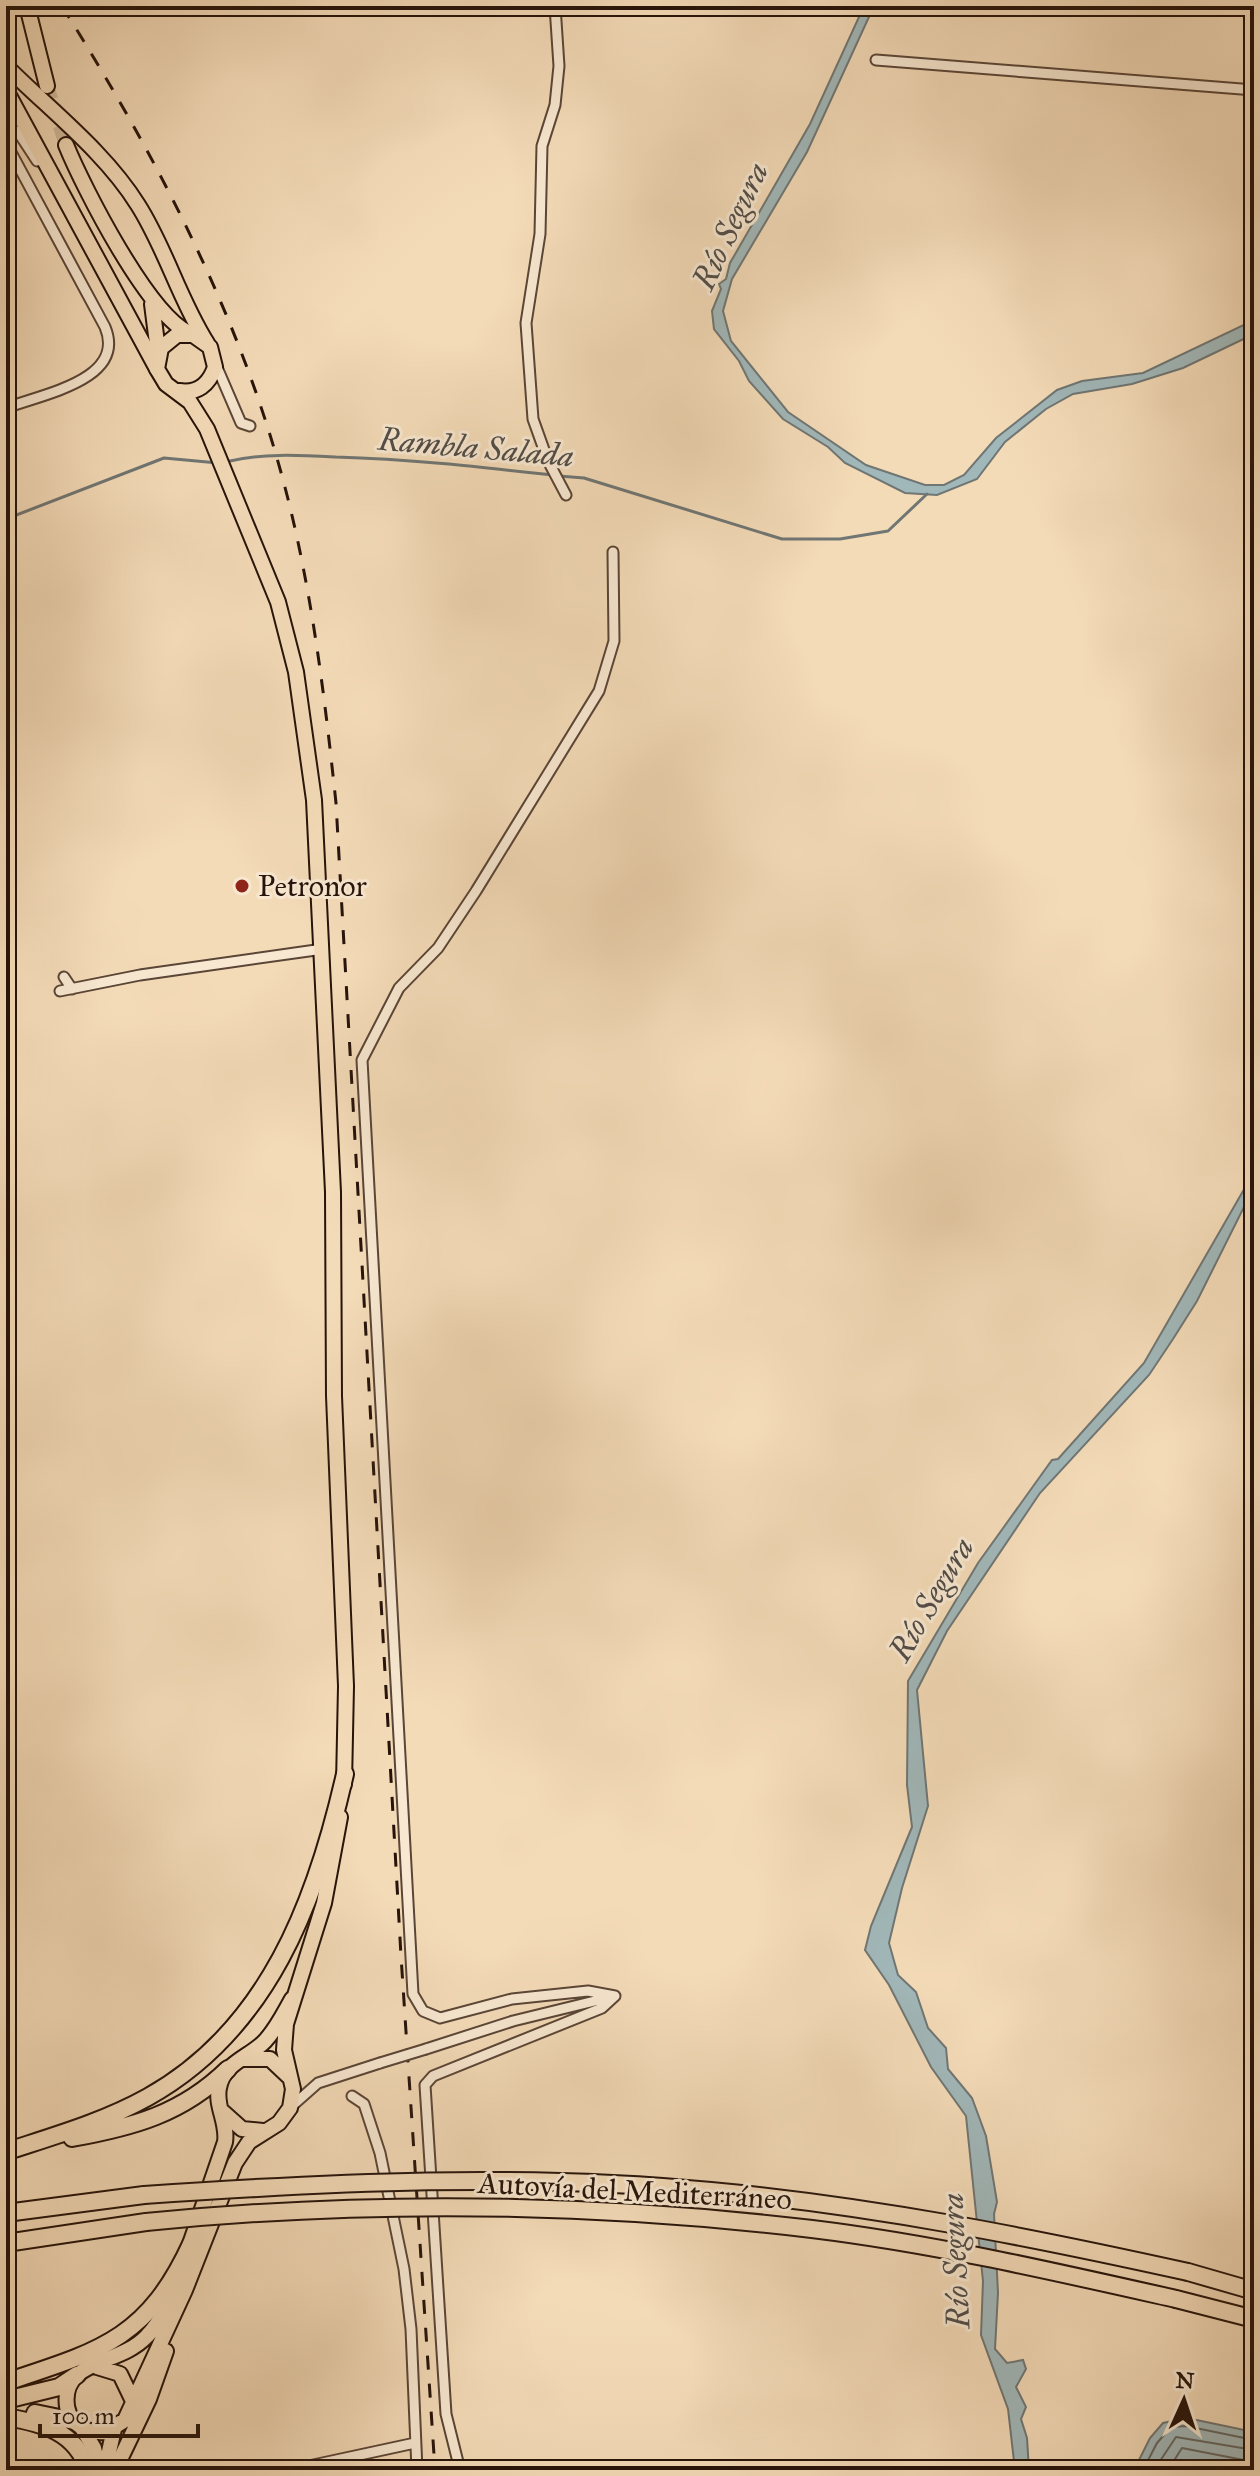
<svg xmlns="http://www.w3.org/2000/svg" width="1260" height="2476" font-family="'IM FELL Great Primer',serif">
<rect width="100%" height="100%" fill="#f4dbb8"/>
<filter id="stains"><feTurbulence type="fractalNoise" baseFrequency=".0025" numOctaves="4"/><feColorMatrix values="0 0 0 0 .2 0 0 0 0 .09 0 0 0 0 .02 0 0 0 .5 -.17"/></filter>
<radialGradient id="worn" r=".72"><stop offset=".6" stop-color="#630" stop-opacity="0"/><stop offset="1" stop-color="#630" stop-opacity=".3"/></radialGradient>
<path fill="#a1b8ba" stroke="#707674" stroke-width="2" d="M864 6H874L807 152 732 279 723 311 731 341 788 412 866 465 925 485H944L964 475 996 438 1057 390 1082 381 1143 373 1254 320V334L1183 368 1132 384 1073 394 1046 409 1005 442 977 479 937 495 905 493 845 463 828 447 783 419 749 381 739 361 714 329 712 311 721 289 719 284 726 279 730 263 810 124Z
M1254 1172V1187L1197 1301 1173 1339 1149 1375 1040 1493 947 1631 917 1690 928 1806 902 1888 889 1943 898 1975 916 1992 928 2028 946 2048 948 2069 972 2098 986 2136 997 2202 994 2214 998 2293 995 2349 1007 2363 1023 2360 1026 2369 1016 2387 1026 2407 1021 2419 1027 2438 1029 2470H1015L1008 2409 981 2335 983 2281 966 2116 931 2067 889 1985 865 1950 871 1926 912 1827 907 1785 908 1681 978 1563 1052 1460 1058 1459 1144 1363Z
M1187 2418 1254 2432V2470H1134L1150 2438 1163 2423Z"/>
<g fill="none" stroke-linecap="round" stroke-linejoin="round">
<path stroke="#646662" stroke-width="2" d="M1143 2470 1157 2443 1171 2427 1186 2426 1254 2440
M1154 2470 1176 2437 1254 2450
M1168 2470 1182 2448 1254 2462"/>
<path stroke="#707674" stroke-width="3" d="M225 462C262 453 298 455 336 457 409 459 480 467 552 475
M559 476 584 478 782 539H840L888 531 927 494
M6 519 164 458 218 463"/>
<path stroke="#d5bd9e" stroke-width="14" stroke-dasharray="14 7" stroke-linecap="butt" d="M47 86 66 145"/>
<g stroke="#5a4536" stroke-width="13">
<path id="minor" d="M555 6 559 66 555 105 542 146 540 234 526 323 533 419 548 461 566 495
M876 60 1254 90
M6 125 18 132 37 161
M6 143 105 327C127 380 42 394 6 408
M216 365 241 423 250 426
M64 977 72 989
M60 991 140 975 323 949
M426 2049 513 2021 611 1997
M352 2096 364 2104 380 2153 404 2269 411 2329 417 2470
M292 2106 318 2083 380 2063
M290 2470 415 2443
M460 2470 446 2414 425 2085 433 2076 602 2008 615 1996 588 1991 512 1999 440 2018 423 2011 413 1994 362 1060 399 988 438 948 476 891 599 691 614 641 613 552"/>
</g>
<g stroke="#26130a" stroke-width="18">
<path id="primary" d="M6 66C50 110 105 152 138 205 166 249 179 299 207 343
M6 90 157 369
M82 2428 94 2448 99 2470
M105 2470 114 2429"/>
</g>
<g stroke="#26130a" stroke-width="18">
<path id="trunk" d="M27 6 47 86
M66 145C84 189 148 314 189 333
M152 304 158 351
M179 391C197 394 209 385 215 367L210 347 193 335H177L161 348 157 369 166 384 190 402 207 429 278 602 296 672 314 800 333 1192 334 1396 346 1686 344 1784
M244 2059H270L288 2076
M223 2112 242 2129 263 2131
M187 2253 225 2142C228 2123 215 2106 219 2088 223 2063 250 2057 265 2041 277 2028 284 2013 292 1999
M179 2276C171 2297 163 2320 147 2336 126 2358 97 2358 77 2375 63 2388 63 2412 77 2424 86 2432 96 2433 106 2432L125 2420 185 2290 235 2163 249 2142 279 2123 290 2108 293 2089 284 2050 286 2024 324 1903 340 1817
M97 2367 120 2374 132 2399
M115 2470 149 2399 166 2351"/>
</g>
<g stroke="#26130a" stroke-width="20">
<path id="motorway" d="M72 2138C133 2127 182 2114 228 2069
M11 2150C57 2135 105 2121 148 2097 268 2030 316 1902 345 1774
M6 2213 144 2195
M6 2243 146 2222
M1188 2272 1254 2291
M1176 2299 1254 2319
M6 2382C100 2351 147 2339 191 2244
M6 2400 59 2387 77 2375
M35 2413 74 2421
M6 2417C42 2423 76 2431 88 2470"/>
</g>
<use href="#minor" stroke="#f8e8d1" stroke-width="9"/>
<use href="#primary" stroke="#f4dbb8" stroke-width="14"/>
<use href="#trunk" stroke="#f4dbb8" stroke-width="14"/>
<use href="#motorway" stroke="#f4dbb8" stroke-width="16"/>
<path stroke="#26130a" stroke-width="3" stroke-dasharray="14 14" stroke-linecap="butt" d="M62 6C158 159 244 323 288 499 313 599 325 700 336 803L401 1956 435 2470"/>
<g stroke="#5a4536" stroke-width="13" stroke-linecap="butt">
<path id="minor-bridge" d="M380 2063 426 2049"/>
</g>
<g stroke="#26130a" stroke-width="20" stroke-linecap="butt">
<path id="motorway-bridge" d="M144 2195C333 2182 522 2173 711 2191 873 2206 1030 2237 1188 2272
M146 2222C367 2200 593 2203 812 2229 935 2244 1056 2272 1176 2299"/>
</g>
<use href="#minor-bridge" stroke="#f8e8d1" stroke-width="9"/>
<use href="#motorway-bridge" stroke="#f4dbb8" stroke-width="16"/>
</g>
<circle fill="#8f2418" stroke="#f8e8d1" stroke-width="3" cx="242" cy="886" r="8"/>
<g text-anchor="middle" stroke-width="6" stroke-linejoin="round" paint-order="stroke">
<g font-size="30" fill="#26130a" stroke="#f8e8d1" text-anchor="start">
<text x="258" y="896">Petronor</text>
</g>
<g font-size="30" fill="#26130a" stroke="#f8e8d1">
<text transform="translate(635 2191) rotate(3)" y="10">Autovía del Mediterráneo</text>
</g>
<g font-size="32" font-style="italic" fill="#514d48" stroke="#f8e8d1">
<text transform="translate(730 226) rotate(-65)" y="11">Río Segura</text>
<text transform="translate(476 447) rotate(5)" y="11">Rambla Salada</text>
<text transform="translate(931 1599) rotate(-60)" y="11">Río Segura</text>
<text transform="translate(955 2261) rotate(-93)" y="11">Río Segura</text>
</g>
</g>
<rect width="1260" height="2476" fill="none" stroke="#f4dbb8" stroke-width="32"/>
<rect x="8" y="8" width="1244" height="2460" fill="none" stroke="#26130a" stroke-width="4"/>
<rect x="16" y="16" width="1228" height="2444" fill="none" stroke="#26130a" stroke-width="2"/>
<g transform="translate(1184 2400) rotate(3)" stroke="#f8e8d1" stroke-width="6" paint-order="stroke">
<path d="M0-6L14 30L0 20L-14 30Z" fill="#26130a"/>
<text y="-12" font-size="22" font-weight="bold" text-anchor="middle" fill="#26130a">N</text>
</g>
<path d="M40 2424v12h158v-12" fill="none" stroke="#26130a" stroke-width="4"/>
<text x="52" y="2424" font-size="24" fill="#26130a" stroke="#f8e8d1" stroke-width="6" paint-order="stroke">100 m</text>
<rect width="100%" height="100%" filter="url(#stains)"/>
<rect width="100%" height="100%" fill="url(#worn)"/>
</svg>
